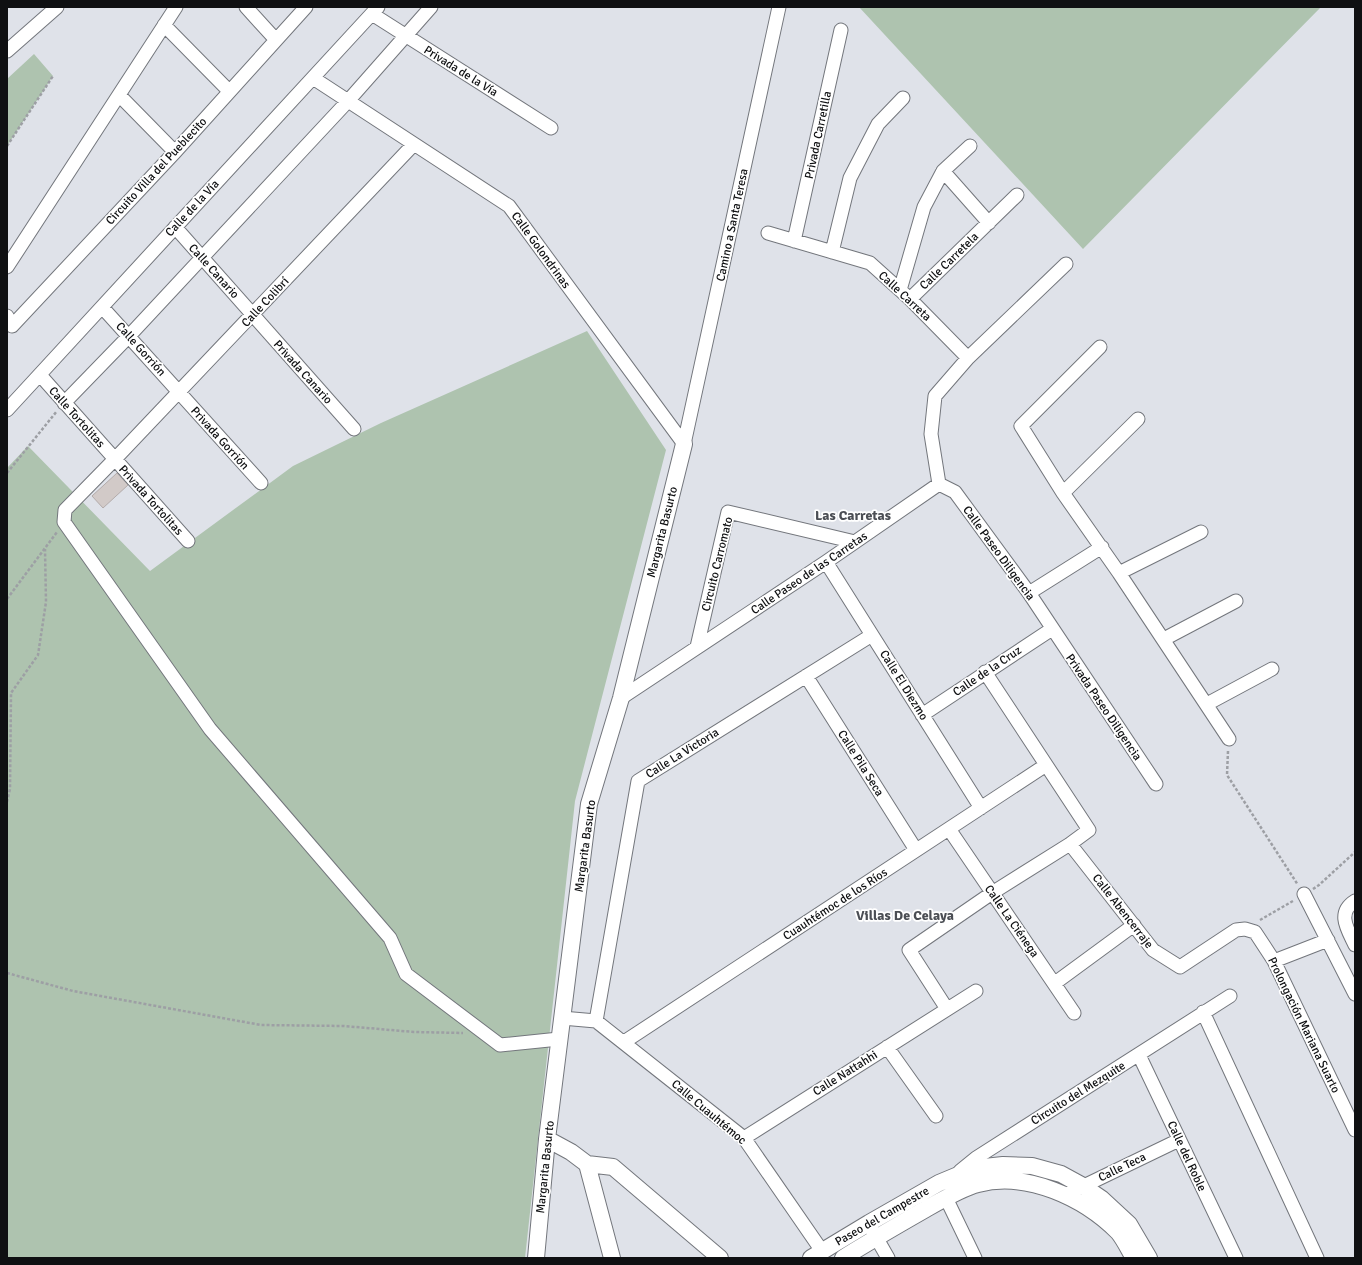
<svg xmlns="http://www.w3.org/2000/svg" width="1362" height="1265" font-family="Signika,sans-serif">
<rect width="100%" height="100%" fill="#dfe2e9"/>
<path fill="#aec3af" d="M859 7H1321L1083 249Z
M34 54 53 76 7 146V79Z
M587 331 666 450 575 801 525 1258H7V468L28 446 150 571 293 466 381 423Z"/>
<path fill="#d2cac8" stroke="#b4acab" d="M117 473 128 485 103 508 92 496Z"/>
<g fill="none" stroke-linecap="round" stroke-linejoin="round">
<g stroke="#73767c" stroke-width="15">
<path id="minor" d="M246 7 276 40
M372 14 551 128
M164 25 229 91
M7 51 57 7
M313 78 509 206 684 444
M119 95 175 152
M414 144 115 459 65 510 64 522 210 729 390 938 406 974 500 1045 559 1039
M943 171 989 223
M175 227 354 429
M768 233 870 263 910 299 968 358
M794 241 841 30
M832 252 850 178 878 124 903 98
M7 267 176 7
M900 290 924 207 943 171 970 146
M910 299 1017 195
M102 307 261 483
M7 316 12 326 175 152 306 7
M1100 347 1021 426 1063 493 1119 573 1229 739
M40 375 188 541
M64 403 129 336 348 101 431 7
M7 410 378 7
M684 444 779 7
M939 484 955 492 1029 593 1156 784
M1063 493 1138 419
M826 562 981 808
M1119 573 1201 532
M1029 593 1102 547
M1164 639 1236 601
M697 647 728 512 855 542
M806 676 916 850
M621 698 826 562 939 484 931 434 935 396 968 358 1066 264
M1207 704 1272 669
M922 715 1052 629
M949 829 1074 1013
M1070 844 1153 950 1180 967 1236 930 1245 929 1255 932 1274 961 1355 1130
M1304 894 1355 994
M1355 901C1336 913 1348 930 1355 945
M1274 961 1328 940
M1055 983 1134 925
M947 1009 909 950 992 893 1070 844 1089 830 985 672
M1203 1012 1317 1258
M562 1018 596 1021 744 1138 822 1251
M596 1021 638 781 872 635
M624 1042 1046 765
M887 1047 936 1116
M1139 1055 1236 1258
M744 1138 976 991
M960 1171 976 1158 1230 996
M1065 1195 1179 1140
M946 1198 975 1258
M872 1230 888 1258"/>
</g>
<g stroke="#73767c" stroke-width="18">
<path id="tertiary" d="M547 1139 571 1152 587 1164 612 1258
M587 1164 613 1167 720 1258
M536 1258 547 1139 589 804 621 698 684 444
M811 1258 869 1223 939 1183 975 1168 1003 1165 1032 1166 1061 1174 1083 1186 1102 1199 1129 1224 1149 1258
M843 1258C870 1241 898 1225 926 1209 940 1201 962 1188 978 1184 1027 1171 1084 1198 1118 1232 1124 1239 1129 1250 1134 1258"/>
</g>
<path stroke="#9d9fa4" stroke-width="2.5" stroke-dasharray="3 2" stroke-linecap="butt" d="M7 146 53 76
M7 473 57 411
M7 599 57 532
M1228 751 1227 775 1298 885
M7 802 10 789 11 693 38 655 46 602 45 549
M1313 889 1319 885 1355 852
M1260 920 1293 901
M7 973 73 991 261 1025 344 1026 414 1032 463 1033"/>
<use href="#minor" stroke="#fff" stroke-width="13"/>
<use href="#tertiary" stroke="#fff" stroke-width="16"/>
</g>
<g text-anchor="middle" stroke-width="3.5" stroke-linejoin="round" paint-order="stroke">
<g font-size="12" fill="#0f1012" stroke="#fff">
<text transform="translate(461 71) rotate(32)" y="4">Privada de la Vía</text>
<text transform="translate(818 135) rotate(-78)" y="4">Privada Carretilla</text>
<text transform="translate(156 171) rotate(-47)" y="4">Circuito Villa del Pueblecito</text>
<text transform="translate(192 208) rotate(-47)" y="4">Calle de la Vía</text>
<text transform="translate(732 225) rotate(-78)" y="4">Camino a Santa Teresa</text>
<text transform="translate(541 250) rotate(54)" y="4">Calle Golondrinas</text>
<text transform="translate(949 261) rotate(-44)" y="4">Calle Carretela</text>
<text transform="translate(214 271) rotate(48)" y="4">Calle Canario</text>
<text transform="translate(905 296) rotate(43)" y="4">Calle Carreta</text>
<text transform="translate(265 302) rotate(-47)" y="4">Calle Colibrí</text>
<text transform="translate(141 349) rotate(48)" y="4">Calle Gorrión</text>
<text transform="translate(303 372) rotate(48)" y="4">Privada Canario</text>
<text transform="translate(77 417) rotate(48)" y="4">Calle Tortolitas</text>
<text transform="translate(220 438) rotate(48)" y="4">Privada Gorrión</text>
<text transform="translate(151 500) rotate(48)" y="4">Privada Tortolitas</text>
<text transform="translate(662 532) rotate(-76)" y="4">Margarita Basurto</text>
<text transform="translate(999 553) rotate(54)" y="4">Calle Paseo Diligencia</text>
<text transform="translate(717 564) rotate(-76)" y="4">Circuito Carromato</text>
<text transform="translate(809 573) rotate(-34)" y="4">Calle Paseo de las Carretas</text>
<text transform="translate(987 671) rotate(-34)" y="4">Calle de la Cruz</text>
<text transform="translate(904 685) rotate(58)" y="4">Calle El Diezmo</text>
<text transform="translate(1104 707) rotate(56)" y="4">Privada Paseo Diligencia</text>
<text transform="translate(682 753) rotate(-32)" y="4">Calle La Victoria</text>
<text transform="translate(861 763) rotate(58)" y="4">Calle Pila Seca</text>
<text transform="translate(585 846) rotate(-82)" y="4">Margarita Basurto</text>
<text transform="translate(835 904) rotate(-33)" y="4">Cuauhtémoc de los Ríos</text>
<text transform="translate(1123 911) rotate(52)" y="4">Calle Abencerraje</text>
<text transform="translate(1012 921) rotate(55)" y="4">Calle La Ciénega</text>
<text transform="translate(1304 1025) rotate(64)" y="4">Prolongación Mariana Suarto</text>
<text transform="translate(845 1073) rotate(-32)" y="4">Calle Nattahhi</text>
<text transform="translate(1078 1093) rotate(-32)" y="4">Circuito del Mezquite</text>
<text transform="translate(709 1112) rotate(40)" y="4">Calle Cuauhtémoc</text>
<text transform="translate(1187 1156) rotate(65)" y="4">Calle del Roble</text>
<text transform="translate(545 1167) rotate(-84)" y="4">Margarita Basurto</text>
<text transform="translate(1122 1167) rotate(-26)" y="4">Calle Teca</text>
<text transform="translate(882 1216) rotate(-30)" y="4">Paseo del Campestre</text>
</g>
<g font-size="14" font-weight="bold" fill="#4b4e54" stroke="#fff">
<text x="853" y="520">Las Carretas</text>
<text x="905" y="920">Villas De Celaya</text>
</g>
</g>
<rect width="1362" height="1265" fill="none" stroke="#0f1012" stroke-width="16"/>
</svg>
